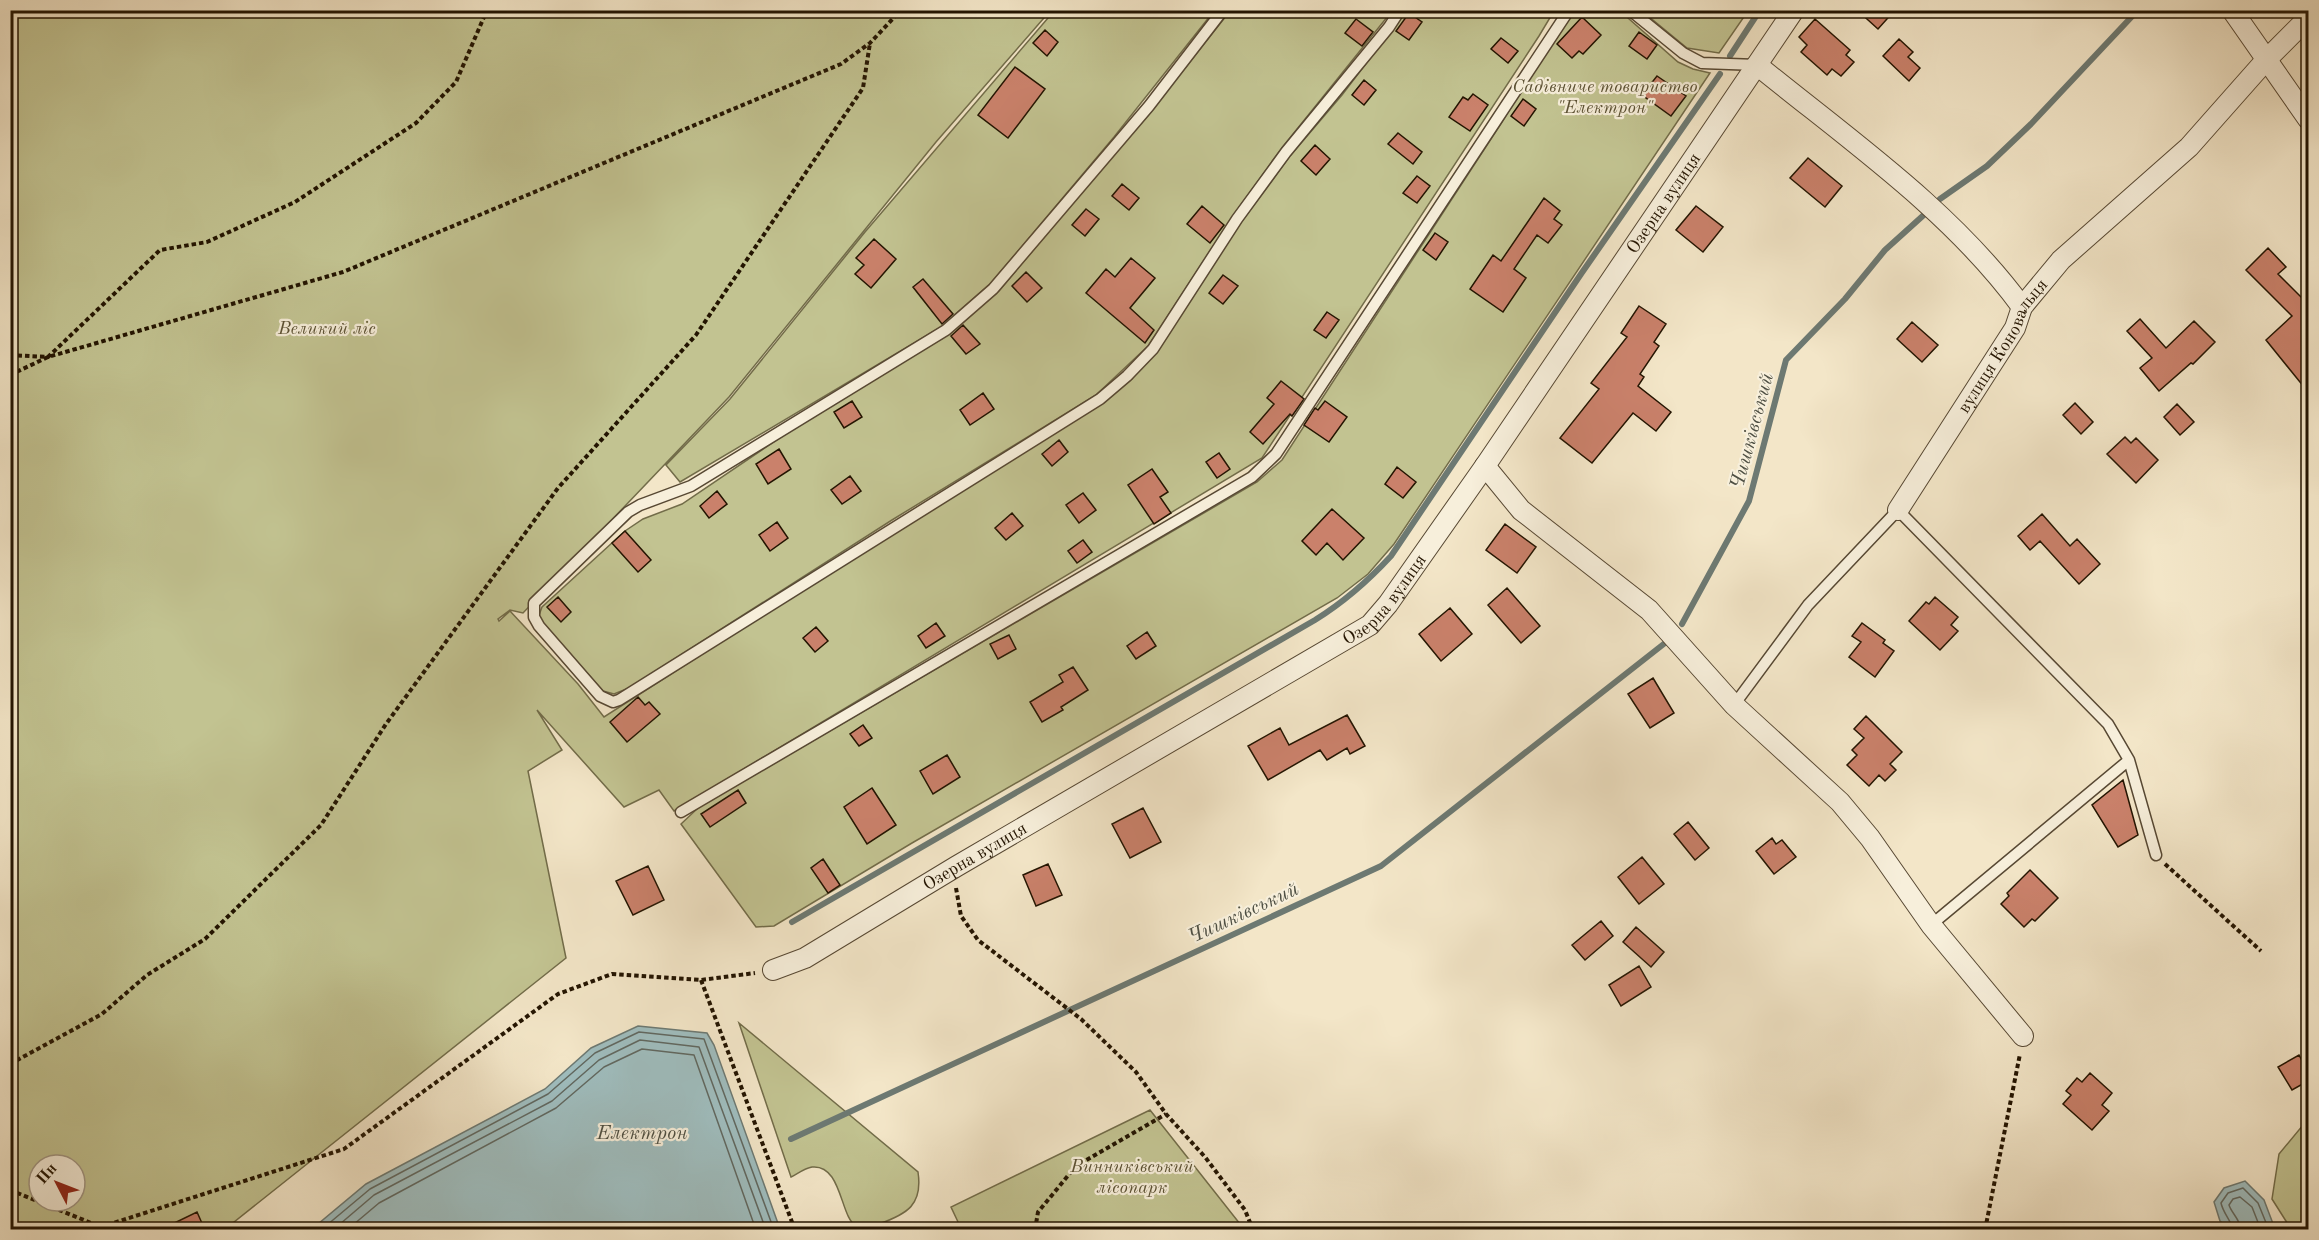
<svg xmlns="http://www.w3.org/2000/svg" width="2319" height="1240" font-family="'Old Standard TT',serif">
<rect width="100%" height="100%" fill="#f3e6c8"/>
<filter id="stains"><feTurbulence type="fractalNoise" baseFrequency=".00333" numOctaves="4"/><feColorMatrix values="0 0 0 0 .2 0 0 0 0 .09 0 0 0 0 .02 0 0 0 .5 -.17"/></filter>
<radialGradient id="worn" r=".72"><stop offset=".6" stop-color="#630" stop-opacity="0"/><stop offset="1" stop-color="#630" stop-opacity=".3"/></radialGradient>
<path fill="#c2c391" stroke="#726c49" stroke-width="1.5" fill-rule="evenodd" d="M10 11H1050L936 142 729 397 523 613 510 610 498 619 499 621 510 611 578 684 604 717 1132 379 1239 225 1290 156 1342 95 1406 11H1554L1539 36 1262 458 674 811 659 790 624 807 537 710 562 750 528 771 566 958 224 1230 11 1229ZM39 1165H75V1201H39Z
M1054 11H1214L1114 137 991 283 941 327 680 482 666 465 730 399 865 232Z
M1230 11H1392L1281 149 1233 216 1148 346 1096 395 892 520 629 688 614 694 603 691 538 618 542 607 625 531 643 519 682 504 815 414 943 338 999 291 1185 68Z
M1575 11H1620L1678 62 1693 69 1710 73 1394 544 1368 574 1337 598 912 843 774 926 756 927 681 824 699 807 1257 482 1282 460 1502 122 1544 52Z
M1642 11H1748L1719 53 1687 48Z
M739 1023 918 1172C923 1205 907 1214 879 1224 871 1227 864 1230 856 1226 840 1217 842 1164 812 1167 805 1168 797 1174 791 1177Z
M1150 1110 1244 1229H947L959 1224 951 1207Z
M2308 1119V1229H2291L2272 1199 2279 1154Z"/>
<path fill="#9fbdbe" stroke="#6d7972" stroke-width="1.5" d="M638 1026 707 1033 714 1045 780 1229H312L366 1184 545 1089 591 1048Z
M2245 1181 2264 1200 2275 1229H2230L2220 1221 2214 1202 2224 1188Z"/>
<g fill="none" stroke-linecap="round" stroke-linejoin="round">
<path stroke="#616860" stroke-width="1.5" d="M321 1230 370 1189 548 1094 595 1053 639 1032 704 1039 774 1230
M333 1230 374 1195 552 1101 599 1060 640 1040 699 1047 766 1230
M347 1230 379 1203 556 1108 604 1067 642 1049 694 1055 756 1230
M2233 1230C2232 1222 2223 1213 2221 1203L2228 1193 2243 1188 2258 1203 2269 1230
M2241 1230C2240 1219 2232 1214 2229 1205L2233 1199 2240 1197 2252 1207 2261 1230"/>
<path stroke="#6d7972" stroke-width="6" d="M1730 56 1760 10
M1940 199 1987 166 2031 124 2138 10
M1682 624 1749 501 1786 360 1845 299 1885 250 1926 213
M792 922 1315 620C1344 602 1368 581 1391 556L1581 274 1720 74
M791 1139 1381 866 1665 643"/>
</g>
<path fill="#ca816b" stroke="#231401" stroke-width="1.5" d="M1857 10H1895L1878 29Z
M1409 13 1422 22 1409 40 1396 31Z
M1582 17 1601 35 1583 54 1579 51 1572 58 1557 44Z
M1356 19 1373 32 1362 46 1345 33Z
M1815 19 1850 50 1846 55 1854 62 1841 76 1832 69 1827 75 1801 52 1807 45 1799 37Z
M1045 30 1058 42 1047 56 1033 43Z
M1639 32 1657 45 1647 59 1629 46Z
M1501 38 1518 51 1508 63 1491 49Z
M1899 39 1913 52 1908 57 1920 68 1909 81 1883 56Z
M1015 67 1045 89 1008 138 978 115Z
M1657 76 1686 96 1671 116 1642 95Z
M1364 80 1376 90 1364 105 1352 95Z
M1473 94 1488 105 1470 131 1449 117 1463 97 1468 100Z
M1523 99 1536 109 1524 126 1511 116Z
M1398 133 1422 152 1413 164 1388 144Z
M1315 145 1330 159 1316 175 1301 161Z
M1808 158 1842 186 1825 207 1790 178Z
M1417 176 1430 186 1417 203 1403 193Z
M1122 184 1139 198 1129 210 1112 196Z
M1544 198 1560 211 1554 219 1562 225 1548 243 1537 235 1514 269 1526 278 1503 312 1470 289 1493 255 1501 261Z
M1202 206 1224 225 1210 243 1187 224Z
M1696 206 1723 227 1703 252 1676 230Z
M1086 209 1099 219 1085 236 1072 225Z
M1435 233 1448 242 1436 260 1423 250Z
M874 239 896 259 871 288 855 274 864 265 856 258Z
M2268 248 2286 267 2278 274 2307 303 2308 302V392L2266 340 2292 316 2246 270Z
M1131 258 1155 278 1130 308 1154 330 1145 343 1086 293 1106 269 1115 277Z
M1026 272 1042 288 1027 302 1012 286Z
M1223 275 1238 286 1223 304 1209 293Z
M923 279 953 314 942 324 913 287Z
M1639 306 1666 324 1654 342 1659 346 1640 374 1644 377 1638 386 1671 412 1656 431 1633 413 1592 463 1560 438 1599 389 1591 383 1627 337 1621 333Z
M1327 312 1339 320 1326 338 1314 330Z
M2140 319 2166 348 2194 321 2215 342 2193 364 2191 363 2159 391 2140 368 2152 358 2127 331Z
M1912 322 1938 345 1922 362 1897 339Z
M963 325 980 344 966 354 951 336Z
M1281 381 1304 399 1292 416 1290 414 1263 444 1250 432 1274 404 1267 398Z
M983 393 994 409 970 425 960 410Z
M852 401 862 417 844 428 834 412Z
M1325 401 1347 417 1329 442 1304 425 1315 408 1318 410Z
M2075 403 2093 422 2081 434 2063 415Z
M2177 404 2194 422 2180 435 2164 417Z
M2125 437 2131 443 2136 438 2158 460 2136 483 2107 454Z
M1059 440 1068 452 1052 466 1042 454Z
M779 449 791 469 768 484 756 464Z
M1219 453 1230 469 1217 478 1206 462Z
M1397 467 1416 482 1403 498 1385 484Z
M1152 469 1168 492 1160 497 1171 513 1154 524 1128 485Z
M850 476 861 491 842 504 831 490Z
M717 491 727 504 709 518 700 506Z
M1083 493 1096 510 1079 523 1066 505Z
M1332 509 1364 538 1343 560 1327 543 1316 555 1302 541Z
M1012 513 1023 526 1006 540 995 528Z
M2042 514 2070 546 2077 539 2100 564 2079 584 2040 541 2030 550 2018 536Z
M777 522 788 538 770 551 759 535Z
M1505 524 1536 547 1517 573 1486 550Z
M625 531 651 560 638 572 612 543Z
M1083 540 1092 552 1077 563 1068 551Z
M1507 588 1540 626 1521 643 1488 605Z
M558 597 571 612 561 622 547 607Z
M1935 597 1958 617 1951 625 1958 631 1940 650 1909 621 1926 602 1929 604Z
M1450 608 1472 634 1441 661 1419 634Z
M936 623 945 636 926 648 918 636Z
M1862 623 1885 640 1883 643 1894 651 1875 677 1849 657 1861 642 1852 636Z
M816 627 828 641 815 652 803 638Z
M1147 632 1156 646 1136 659 1127 646Z
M1009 635 1016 649 998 659 990 644Z
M1073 667 1088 690 1061 707 1063 710 1042 722 1030 702 1063 682 1059 675Z
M1653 678 1674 713 1650 728 1628 694Z
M638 697 645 705 649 702 660 714 627 742 610 722Z
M1347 715 1365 746 1350 754 1347 748 1327 760 1320 750 1268 780 1248 746 1280 728 1289 745Z
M1866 716 1902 752 1890 764 1896 770 1885 781 1879 775 1869 786 1847 765 1857 755 1852 750 1864 738 1854 729Z
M863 725 872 738 859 746 850 734Z
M947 755 960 777 933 794 920 771Z
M2123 780 2138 835 2118 847 2092 805Z
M872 788 896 825 867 844 844 807Z
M738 790 746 803 710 827 701 814Z
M1143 808 1161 842 1130 858 1112 824Z
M1688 822 1709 848 1695 860 1674 834Z
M1772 838 1776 844 1782 840 1796 857 1774 874 1756 851Z
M1642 857 1664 884 1639 904 1618 877Z
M823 859 840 885 828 893 811 868Z
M1048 864 1062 895 1036 906 1023 875Z
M648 866 664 900 633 915 616 881Z
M2030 870 2058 898 2035 921 2032 919 2024 927 2001 904 2009 896 2007 893Z
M1601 921 1613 936 1585 960 1572 945Z
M1636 927 1664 952 1651 967 1623 942Z
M1639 966 1651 987 1621 1006 1609 985Z
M2299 1055 2308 1072V1081L2292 1090 2278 1067Z
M2090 1073 2112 1093 2102 1105 2109 1111 2092 1130 2063 1104 2071 1095 2066 1091 2077 1078 2082 1082Z
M197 1212 205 1230H160Z"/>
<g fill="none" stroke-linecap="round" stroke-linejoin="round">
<g stroke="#574833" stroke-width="13">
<path id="service" d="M1223 10 1149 106 993 289 946 330 691 486 640 505 628 512 534 603V617L539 626 600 696 613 702 619 700 1100 399 1127 376 1153 349 1237 219 1286 152 1389 27 1400 10
M1630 10 1683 53 1702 63 1757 65
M1734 705 1808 605 1898 510 2108 724 2129 760 2156 855
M681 812 1252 477 1276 454 1569 10
M1931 925 2129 760"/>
</g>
<g stroke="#574833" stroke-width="22">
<g id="minor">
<path d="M2232 10 2308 119"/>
<path d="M1757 65C1849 140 1951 210 2022 307"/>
<path d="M1485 466 1521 510 1649 610 1734 705 1840 802 1870 838 1931 925 2023 1036"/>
<path id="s1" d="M1898 510 2015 328 2022 307 2061 260 2189 147 2266 60 2308 18"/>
<path id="s2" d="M773 970 805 958 957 866 1370 625 1388 604 1485 466 1794 10"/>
</g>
</g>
<path stroke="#231401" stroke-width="4" stroke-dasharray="4.5 3" stroke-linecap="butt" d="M10 355 48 357 160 250 207 242 295 202 416 123 456 82 487 10
M10 375 48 357 343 272 841 64 870 43 901 10
M2165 864 2261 951
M956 888 961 916 978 940 1081 1019 1136 1072 1166 1114 1205 1157 1245 1210 1253 1230
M701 980 795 1230
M10 1064 102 1014 147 975 205 939 321 825 386 724 558 488 696 335 863 88 870 43
M10 1190 101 1227 344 1149 558 994 612 974 701 980 755 973
M1035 1230 1038 1212 1076 1166 1166 1114
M1985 1230 2020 1054"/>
<use href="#service" stroke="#f7efdb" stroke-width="10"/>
<use href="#minor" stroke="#f7efdb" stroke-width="20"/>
</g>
<g text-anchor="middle" stroke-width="4.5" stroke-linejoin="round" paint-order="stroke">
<g font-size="18" font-style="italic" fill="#5b5133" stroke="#f7efdb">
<text x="1605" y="92">Садівниче товариство<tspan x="1605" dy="21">"Електрон"</tspan></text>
<text x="327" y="334">Великий ліс</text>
<text x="1132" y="1172">Винниківський<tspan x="1132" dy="21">лісопарк</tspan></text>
</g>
<g font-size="18" fill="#231401" stroke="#f7efdb">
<text dy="6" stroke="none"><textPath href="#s2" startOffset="1204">Озерна вулиця</textPath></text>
<text dy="6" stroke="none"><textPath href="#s1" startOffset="195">вулиця Коновальця</textPath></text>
<text dy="6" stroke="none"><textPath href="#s2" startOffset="718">Озерна вулиця</textPath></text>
<text dy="6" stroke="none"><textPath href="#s2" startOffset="232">Озерна вулиця</textPath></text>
</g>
<g font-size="20" font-style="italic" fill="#4e4f43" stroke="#f7efdb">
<text transform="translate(1751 431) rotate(-75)" y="7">Чишківський</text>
<text transform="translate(1243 912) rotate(-25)" y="7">Чишківський</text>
<text x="642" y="1139">Електрон</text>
</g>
</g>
<rect width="2319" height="1240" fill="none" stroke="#f3e6c8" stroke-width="36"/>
<rect x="12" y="12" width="2295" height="1216" fill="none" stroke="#231401" stroke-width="3"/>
<rect x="18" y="18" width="2283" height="1204" fill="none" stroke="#231401" stroke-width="1.5"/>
<g transform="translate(57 1183) rotate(312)"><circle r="28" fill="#f7efdb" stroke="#a29784" stroke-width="1.5"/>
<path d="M0-4.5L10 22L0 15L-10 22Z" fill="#8f2418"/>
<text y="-9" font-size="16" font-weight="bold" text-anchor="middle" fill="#231401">Пн</text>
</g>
<rect width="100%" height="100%" filter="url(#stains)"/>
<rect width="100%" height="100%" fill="url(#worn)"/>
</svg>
